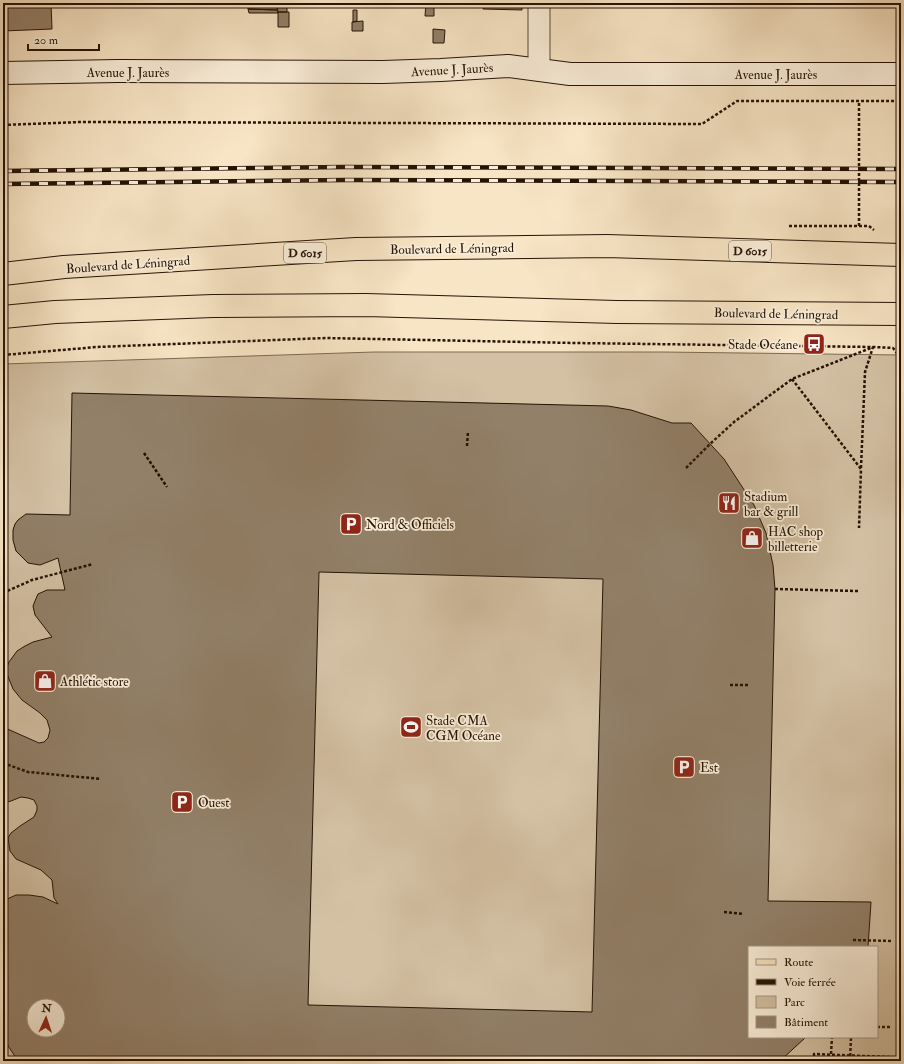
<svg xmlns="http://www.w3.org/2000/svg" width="904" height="1064" font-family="'IM FELL Double Pica',serif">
<rect width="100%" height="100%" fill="#f8e5c5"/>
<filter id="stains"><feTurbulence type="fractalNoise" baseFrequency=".005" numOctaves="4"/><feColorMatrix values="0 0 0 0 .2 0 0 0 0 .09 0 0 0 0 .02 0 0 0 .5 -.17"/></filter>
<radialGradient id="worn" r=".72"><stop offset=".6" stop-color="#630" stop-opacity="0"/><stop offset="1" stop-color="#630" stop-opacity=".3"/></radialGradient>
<path fill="#d4c1a4" stroke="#7c6a54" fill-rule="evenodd" d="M374 352H663L901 355V1061H3V364ZM749 947H877V1037H749ZM34 1006H58V1030H34Z"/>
<path fill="#928069" stroke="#241205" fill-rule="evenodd" d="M3 3H51L52 29 3 31Z
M248 3H277V10L248 9Z
M277 3H287V12H278Z
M426 3H434V16H425Z
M483 3H522V10L483 9Z
M248 9 277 10 278 13H249Z
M353 10H357V21L353 22Z
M278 12H289V27H278Z
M363 21V31H352V22Z
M433 29 445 30 444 43H433Z
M72 393 608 406 631 410 672 423H691L724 459 754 505 766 533 773 565 775 589 768 901 871 902 868 947H749V1037H806L780 1061H18L3 1038V979L8 977 3 966V901L16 895H29L43 897 58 904 54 898 52 880 41 870 16 859 10 851 8 838 11 833 20 826 34 817 37 810V806L34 800 28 798 21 797 11 801 3 803V727L39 743 44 742 48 738 50 730 47 720 40 713 22 700 13 689 7 674V667L9 662 17 651 25 646 33 642 52 637 35 615 33 606 35 601 38 594 47 590H65L58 558 40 565 28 563 16 551 13 540V530L15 524 18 520 26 514 70 515ZM319 572 603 579 592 1012 308 1005ZM34 1006H58V1030H34Z"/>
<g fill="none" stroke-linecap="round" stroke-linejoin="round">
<g stroke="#594735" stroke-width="23">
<path id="street" d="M539 3V70"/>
</g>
<g stroke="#241205" stroke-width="24">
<path id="secondary" d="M3 73 118 71 383 72 441 70 508 66 570 74H901"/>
</g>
<g stroke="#241205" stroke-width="24">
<path id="primary" d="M3 274 64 267 356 249 607 246 901 255
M3 317 55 312 213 306 366 305 617 312 901 314"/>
</g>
<path stroke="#241205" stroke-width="2.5" stroke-dasharray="3 2" stroke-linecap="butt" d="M3 125 81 122 702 124 737 101H901
M789 226H869L874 230
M859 226V101
M3 355 97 347 326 338 576 343 873 347 893 348 901 358
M792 379 861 469 859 528
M467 446 468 431
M144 453 167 487
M686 468 710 444 734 422 792 379 871 348
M861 468 865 372 873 347
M775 589 858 591
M3 593 32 580 93 564
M730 685H749
M3 763 28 772 101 779
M724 912 744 914
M853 940 893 941
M877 1027H891
M831 1054 832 1037
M814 1061V1054L890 1057
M850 1061 851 1037"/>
<use href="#street" stroke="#faeed9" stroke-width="21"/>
<use href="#secondary" stroke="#faeed9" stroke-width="22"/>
<use href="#primary" stroke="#f8e5c5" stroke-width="22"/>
<g stroke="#241205" stroke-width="4.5">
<path id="rail" d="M3 171 345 167 901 169
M3 184 346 180 901 182"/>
</g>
<use href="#rail" stroke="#faeed9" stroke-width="3" stroke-dasharray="9" stroke-linecap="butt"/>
</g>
<defs>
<g id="bus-square" transform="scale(1.15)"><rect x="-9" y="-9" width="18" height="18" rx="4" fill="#8f2418" stroke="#faeed9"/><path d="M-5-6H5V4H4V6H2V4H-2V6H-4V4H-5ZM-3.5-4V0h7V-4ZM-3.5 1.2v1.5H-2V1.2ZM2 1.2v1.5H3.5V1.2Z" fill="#fff"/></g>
<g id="restaurant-square" transform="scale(1.15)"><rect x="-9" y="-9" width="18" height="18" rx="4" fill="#8f2418" stroke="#faeed9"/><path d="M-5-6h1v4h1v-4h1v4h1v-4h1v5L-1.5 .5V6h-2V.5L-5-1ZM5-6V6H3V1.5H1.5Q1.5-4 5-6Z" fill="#fff"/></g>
<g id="parking-square" transform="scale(1.15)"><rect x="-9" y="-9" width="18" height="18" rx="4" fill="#8f2418" stroke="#faeed9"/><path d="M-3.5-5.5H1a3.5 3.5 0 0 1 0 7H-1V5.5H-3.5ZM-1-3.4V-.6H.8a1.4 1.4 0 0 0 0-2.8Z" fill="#fff"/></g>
<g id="shop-square" transform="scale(1.15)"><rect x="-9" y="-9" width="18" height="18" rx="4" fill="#8f2418" stroke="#faeed9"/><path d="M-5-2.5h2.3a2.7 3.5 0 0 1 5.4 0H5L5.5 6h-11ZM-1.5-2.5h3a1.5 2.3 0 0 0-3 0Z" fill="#fff"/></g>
<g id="stadium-square" transform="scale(1.15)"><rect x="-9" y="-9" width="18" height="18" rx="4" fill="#8f2418" stroke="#faeed9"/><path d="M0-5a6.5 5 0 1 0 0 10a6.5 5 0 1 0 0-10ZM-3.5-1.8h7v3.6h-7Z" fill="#fff"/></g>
</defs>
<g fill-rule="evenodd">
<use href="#bus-square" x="814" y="344"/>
<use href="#restaurant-square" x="729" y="503"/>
<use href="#parking-square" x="351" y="524"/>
<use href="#shop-square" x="752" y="538"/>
<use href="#shop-square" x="45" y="681"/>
<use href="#stadium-square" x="411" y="727"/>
<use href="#parking-square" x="684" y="767"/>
<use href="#parking-square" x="182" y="802"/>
</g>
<g text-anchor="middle" stroke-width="3.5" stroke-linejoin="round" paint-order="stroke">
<g fill="#faeed9" stroke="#645445" stroke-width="1">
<rect x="729" y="241" width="42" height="20" rx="3"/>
<rect x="284" y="243" width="42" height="20" rx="3"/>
</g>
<g font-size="12" font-weight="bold" fill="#241205">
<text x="750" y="255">D 6015</text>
<text x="305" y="257">D 6015</text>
</g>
<g font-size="13" fill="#241205" stroke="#faeed9">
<text transform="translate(452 69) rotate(-3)" y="5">Avenue J. Jaurès</text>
<text x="128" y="77">Avenue J. Jaurès</text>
<text x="776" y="79">Avenue J. Jaurès</text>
<text transform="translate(452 248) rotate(-1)" y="5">Boulevard de Léningrad</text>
<text transform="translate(128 264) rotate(-4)" y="5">Boulevard de Léningrad</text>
<text transform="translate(776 313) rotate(1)" y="5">Boulevard de Léningrad</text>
</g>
<g font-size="13" fill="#241205" stroke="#faeed9" text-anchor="start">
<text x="798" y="349" text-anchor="end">Stade Océane</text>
<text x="744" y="501">Stadium<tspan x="744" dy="15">bar &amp; grill</tspan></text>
<text x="366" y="529">Nord &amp; Officiels</text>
<text x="768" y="536">HAC shop<tspan x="768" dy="15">billetterie</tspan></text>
<text x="60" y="686">Athlétic store</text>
<text x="426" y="725">Stade CMA<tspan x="426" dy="15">CGM Océane</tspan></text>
<text x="700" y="772">Est</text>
<text x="198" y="807">Ouest</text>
</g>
</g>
<rect width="904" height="1064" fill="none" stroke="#f8e5c5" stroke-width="16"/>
<rect x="4" y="4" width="896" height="1056" fill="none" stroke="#241205" stroke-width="2"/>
<rect x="8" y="8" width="888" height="1048" fill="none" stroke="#241205"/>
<rect x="748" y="946" width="130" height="92" fill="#faeed9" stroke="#a49684"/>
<rect x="756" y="959" width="20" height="6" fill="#f8e5c5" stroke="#a49684"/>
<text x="784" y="966" font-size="12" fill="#241205">Route</text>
<rect x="756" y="979" width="20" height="6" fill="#241205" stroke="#a49684"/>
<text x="784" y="986" font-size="12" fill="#241205">Voie ferrée</text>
<rect x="756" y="996" width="20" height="12" fill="#d4c1a4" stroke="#a49684"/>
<text x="784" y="1006" font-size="12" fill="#241205">Parc</text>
<rect x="756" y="1016" width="20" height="12" fill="#928069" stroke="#a49684"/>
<text x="784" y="1026" font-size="12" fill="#241205">Bâtiment</text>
<g transform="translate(46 1018) rotate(3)"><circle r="19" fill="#faeed9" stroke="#a49684"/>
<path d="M0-3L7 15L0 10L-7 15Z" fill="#8f2418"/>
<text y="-6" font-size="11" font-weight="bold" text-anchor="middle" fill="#241205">N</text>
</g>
<path d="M28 44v6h71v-6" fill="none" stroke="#241205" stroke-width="2"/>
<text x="34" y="44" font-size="12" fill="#241205" stroke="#faeed9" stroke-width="3" paint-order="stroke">20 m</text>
<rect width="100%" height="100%" filter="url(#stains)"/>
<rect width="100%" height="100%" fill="url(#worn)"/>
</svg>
